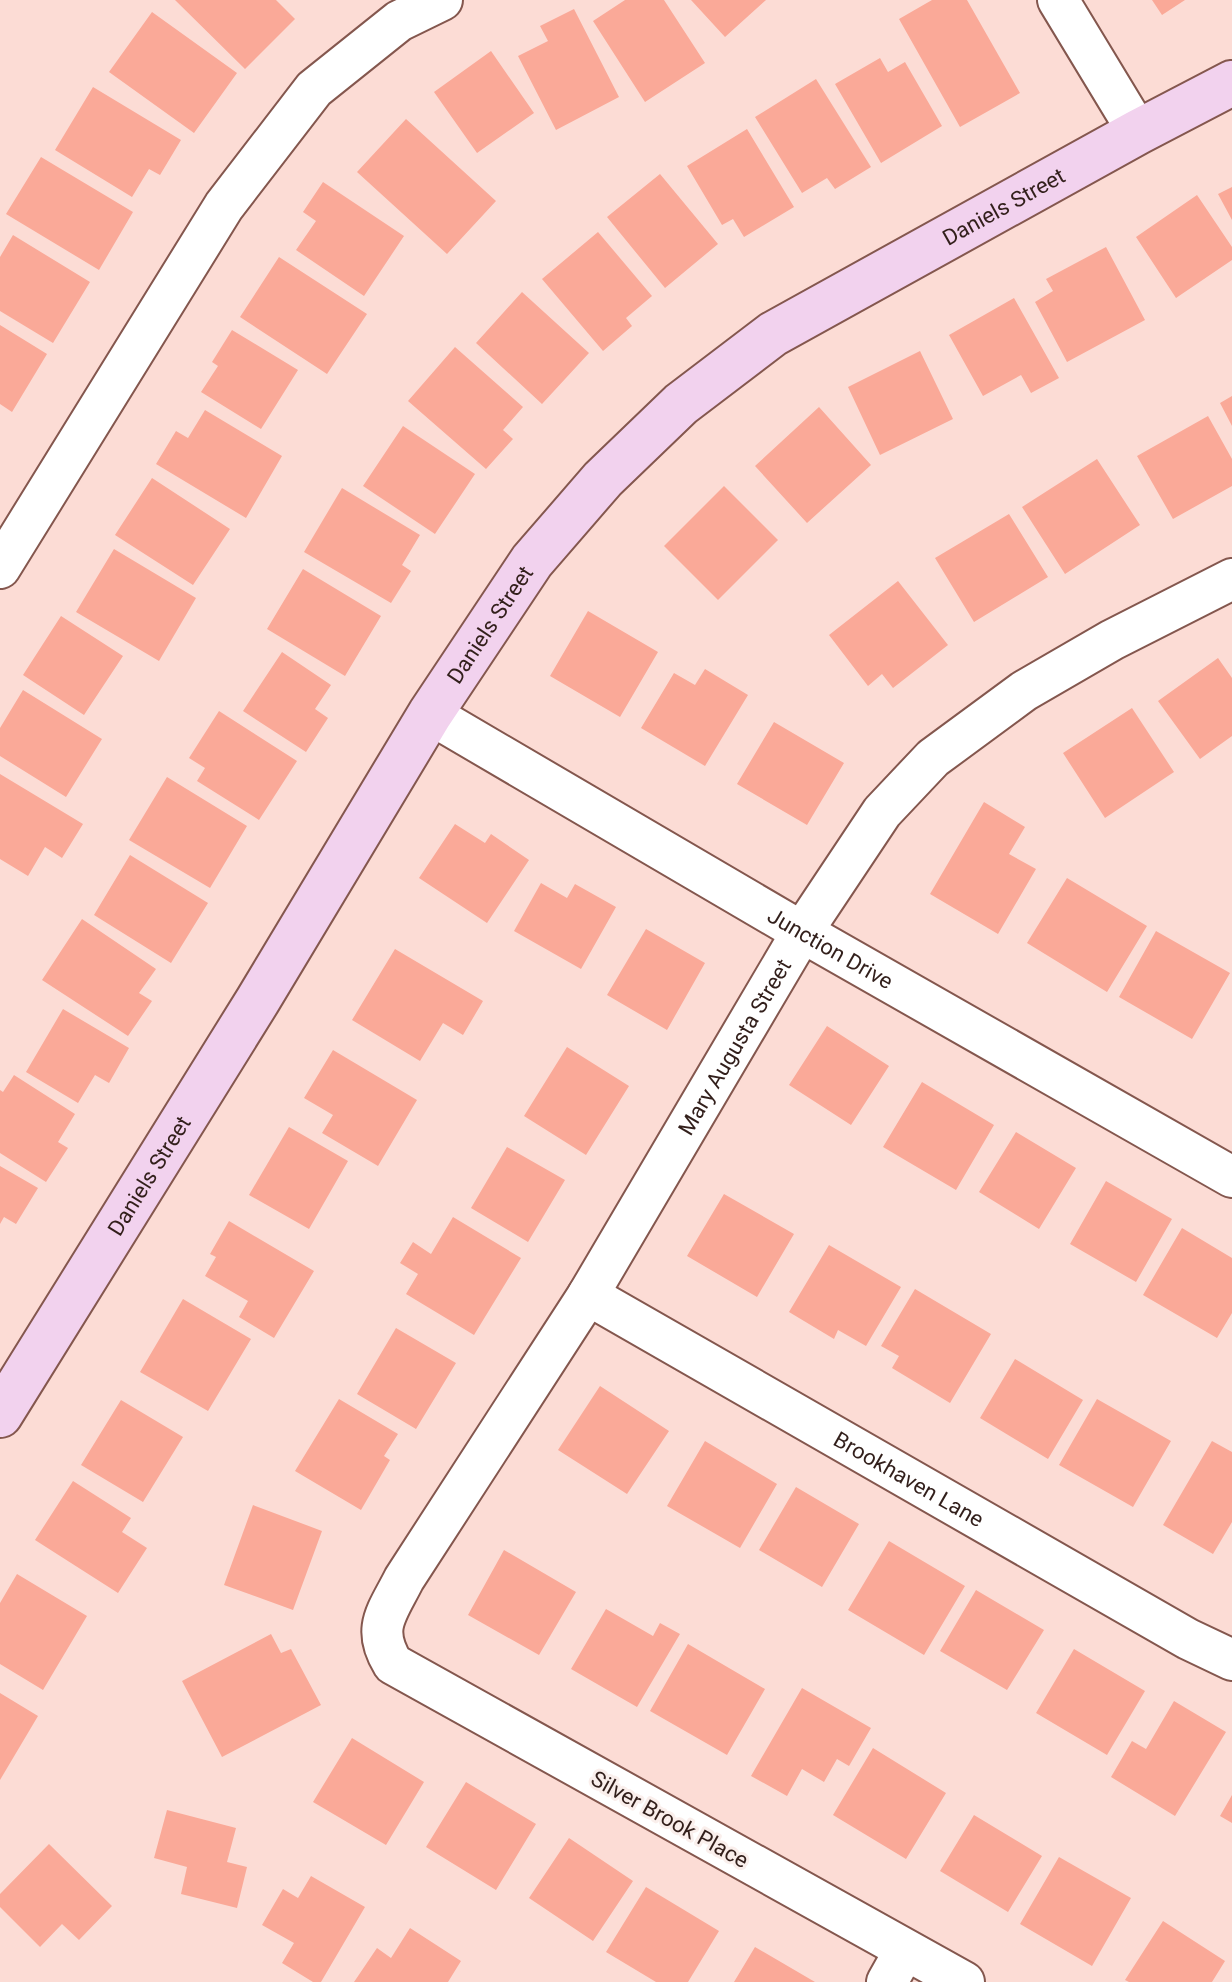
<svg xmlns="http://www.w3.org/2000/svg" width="1232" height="1982" font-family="Roboto,sans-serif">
<rect width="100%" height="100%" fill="#fcdcd5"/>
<path fill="#faa998" d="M175 0H276L295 19 245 69Z
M625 0H664L705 63 645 102 593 21Z
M691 0H766L725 37Z
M932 0H967L1020 93 960 127 899 19Z
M1152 0H1185L1162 15Z
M574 9 619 97 556 130 518 56 548 41 540 26Z
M152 12 237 73 194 133 109 72Z
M491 51 534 113 477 153 434 92Z
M880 58 888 72 905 62 942 126 881 163 835 84Z
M816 79 871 167 835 189 827 178 802 193 755 117Z
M93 87 181 140 160 175 149 169 132 197 55 150Z
M406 119 496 201 447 254 357 172Z
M747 129 794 207 744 237 733 219 722 225 687 166Z
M41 157 133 212 99 270 6 214Z
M660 174 718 244 665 288 607 217Z
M323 182 404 236 364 296 296 250 316 221 303 212Z
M1232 187V220L1218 194Z
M1197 195 1232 247V260L1176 298 1136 237Z
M598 232 652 296 626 318 632 326 603 351 542 279Z
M13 235 90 282 53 343 0 311V257Z
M1106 247 1145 320 1067 362 1035 302 1053 291 1046 279Z
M279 257 367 314 327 374 240 317Z
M522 292 589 353 542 404 476 343Z
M1014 298 1059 378 1031 393 1021 375 983 396 949 335Z
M0 325 47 354 12 412 0 404Z
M232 330 298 370 261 429 201 392 218 366 212 362Z
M455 347 523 407 503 430 513 439 486 469 408 401Z
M920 351 953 419 880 455 848 387Z
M1232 396V426L1220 403Z
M819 407 871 465 807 523 755 466Z
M205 410 282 456 246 518 156 464 176 431 188 438Z
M1208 416 1232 459V486L1173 519 1137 456Z
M403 426 475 474 435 534 363 486Z
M1097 459 1140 525 1065 574 1022 507Z
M152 478 230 529 193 585 115 535Z
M724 486 778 540 718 600 664 546Z
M342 488 420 535 402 565 411 571 391 603 304 552Z
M1009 514 1048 577 974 622 935 558Z
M114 549 196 598 159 661 76 612Z
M303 569 381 616 345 676 267 629Z
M898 581 948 645 893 688 882 674 868 686 829 635Z
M588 611 658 652 620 717 550 676Z
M61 616 123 656 84 715 23 675Z
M282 652 331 685 315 709 328 718 306 752 243 711Z
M1218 658 1232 678V736L1200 759 1158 701Z
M705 669 748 695 705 766 641 728 674 673 695 685Z
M23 690 102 739 66 797 0 756V728Z
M1132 708 1174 772 1105 818 1063 753Z
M219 711 297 761 259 820 197 781 205 768 189 758Z
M774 722 844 763 807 825 737 784Z
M0 774 83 824 62 858 45 847 28 876 0 859Z
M167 777 247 826 210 888 129 840Z
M984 802 1025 827 1009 854 1036 869 998 934 930 894Z
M455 824 485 843 491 834 529 860 487 923 419 878Z
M130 855 208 903 171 963 94 915Z
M1067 878 1147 926 1107 992 1027 943Z
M541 883 567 898 575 884 616 907 581 969 514 931Z
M82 919 156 969 139 993 152 1001 128 1036 42 980Z
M646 929 705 963 667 1030 607 995Z
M1156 931 1230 973 1192 1039 1119 997Z
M395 949 483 1001 463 1035 443 1023 420 1061 352 1020Z
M63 1009 129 1048 109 1083 95 1075 78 1103 26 1072Z
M827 1026 889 1066 851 1125 789 1085Z
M567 1047 629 1086 586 1155 524 1116Z
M333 1050 417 1100 378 1166 322 1133 333 1115 304 1098Z
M14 1075 75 1114 58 1142 68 1148 46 1182 0 1153V1090L3 1092Z
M922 1082 994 1125 956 1190 883 1147Z
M289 1127 348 1161 309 1229 249 1195Z
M1016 1132 1076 1168 1039 1229 979 1192Z
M507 1147 565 1180 528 1242 471 1208Z
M0 1166 38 1188 16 1224 4 1217 0 1224Z
M1106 1181 1172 1219 1136 1282 1070 1244Z
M724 1194 794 1234 757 1297 687 1256Z
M453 1217 521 1258 474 1335 406 1294 418 1274 400 1263 413 1242 431 1254Z
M229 1221 314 1271 274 1338 239 1317 248 1301 205 1276 216 1257 210 1254Z
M1182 1228 1232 1258V1313L1217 1338 1143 1295Z
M829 1245 901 1287 866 1346 838 1330 834 1339 789 1312Z
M915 1289 991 1334 950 1403 892 1368 899 1356 881 1346Z
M183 1299 251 1339 208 1411 140 1372Z
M396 1328 456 1363 416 1429 357 1394Z
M1015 1359 1083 1400 1048 1459 980 1418Z
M600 1386 669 1431 627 1494 558 1450Z
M339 1399 398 1434 384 1456 390 1460 361 1510 295 1471Z
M1097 1399 1171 1441 1133 1507 1059 1465Z
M121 1400 183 1437 143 1502 81 1465Z
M705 1441 777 1484 740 1548 667 1506Z
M1212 1441 1232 1452V1522L1213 1554 1163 1525Z
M73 1481 131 1518 122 1532 147 1548 118 1593 35 1540Z
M796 1487 859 1524 822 1587 759 1550Z
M253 1505 322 1531 293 1610 224 1585Z
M889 1541 965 1586 924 1655 848 1610Z
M504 1550 576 1592 539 1655 468 1615Z
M17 1574 87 1616 43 1690 0 1664V1603Z
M976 1590 1044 1630 1007 1690 940 1651Z
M606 1609 653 1636 660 1623 680 1634 637 1707 571 1669Z
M271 1634 281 1653 291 1649 321 1705 222 1757 182 1681Z
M688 1644 765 1689 727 1755 650 1711Z
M1074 1649 1145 1691 1107 1755 1036 1713Z
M802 1688 871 1728 849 1766 837 1759 824 1782 802 1769 787 1796 751 1776Z
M0 1693 38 1716 0 1780Z
M1174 1701 1226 1732 1175 1816 1111 1777 1132 1741 1146 1749Z
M352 1738 424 1782 386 1845 313 1802Z
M873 1748 946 1793 906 1859 833 1815Z
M466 1782 536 1824 496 1890 426 1847Z
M1232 1795V1823L1220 1816Z
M167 1810 236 1828 227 1862 247 1867 237 1908 181 1894 187 1867 154 1858Z
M974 1815 1042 1856 1008 1912 940 1871Z
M569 1838 633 1881 593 1941 529 1898Z
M49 1844 112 1906 79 1940 62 1924 40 1947 0 1907V1894Z
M1059 1857 1131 1898 1092 1966 1020 1924Z
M311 1876 365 1907 321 1982H313L282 1963 294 1943 262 1925 283 1889 298 1898Z
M646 1887 719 1931 688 1982H656L606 1952Z
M1163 1921 1225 1961 1212 1982H1129L1125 1980Z
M410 1928 461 1961 448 1982H354L377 1948 391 1958Z
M755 1947 815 1982H734Z"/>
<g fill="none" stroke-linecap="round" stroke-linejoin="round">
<g stroke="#84574e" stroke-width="44">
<g id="street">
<path d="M1058 0 1138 132"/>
<path d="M0 568 224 206 314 89 399 21 442 0"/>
<path id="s1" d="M430 714 802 932 1232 1177"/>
<path id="s2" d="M588 1295 1188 1639 1232 1660"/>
<path d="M887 1982 905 1950"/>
<path id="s3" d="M964 1982 393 1664C371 1628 387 1613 404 1579L588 1295 802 932 882 812 933 758 1024 691 1112 640 1232 579"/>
</g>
</g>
<g stroke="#84574e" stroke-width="48">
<g id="secondary">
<path id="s4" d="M0 1415 258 1000 430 714 532 561 603 479 681 404 773 334 1138 132 1232 83"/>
</g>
</g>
<use href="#street" stroke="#fff" stroke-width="40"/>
<use href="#secondary" stroke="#f2d2ee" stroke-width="44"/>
</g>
<g text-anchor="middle" stroke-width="6" stroke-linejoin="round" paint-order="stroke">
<g font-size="22" fill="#321f1b" stroke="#faefec">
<text dy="8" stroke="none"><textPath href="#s4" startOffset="1602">Daniels Street</textPath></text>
<text dy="8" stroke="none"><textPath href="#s4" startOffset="930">Daniels Street</textPath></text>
<text dy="8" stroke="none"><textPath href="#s1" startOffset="464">Junction Drive</textPath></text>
<text dy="8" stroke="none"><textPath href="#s3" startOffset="1372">Mary Augusta Street</textPath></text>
<text dy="8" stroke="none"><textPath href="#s4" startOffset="282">Daniels Street</textPath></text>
<text dy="8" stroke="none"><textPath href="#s2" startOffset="370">Brookhaven Lane</textPath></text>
<text transform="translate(670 1819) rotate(29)" y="8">Silver Brook Place</text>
</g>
</g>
</svg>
